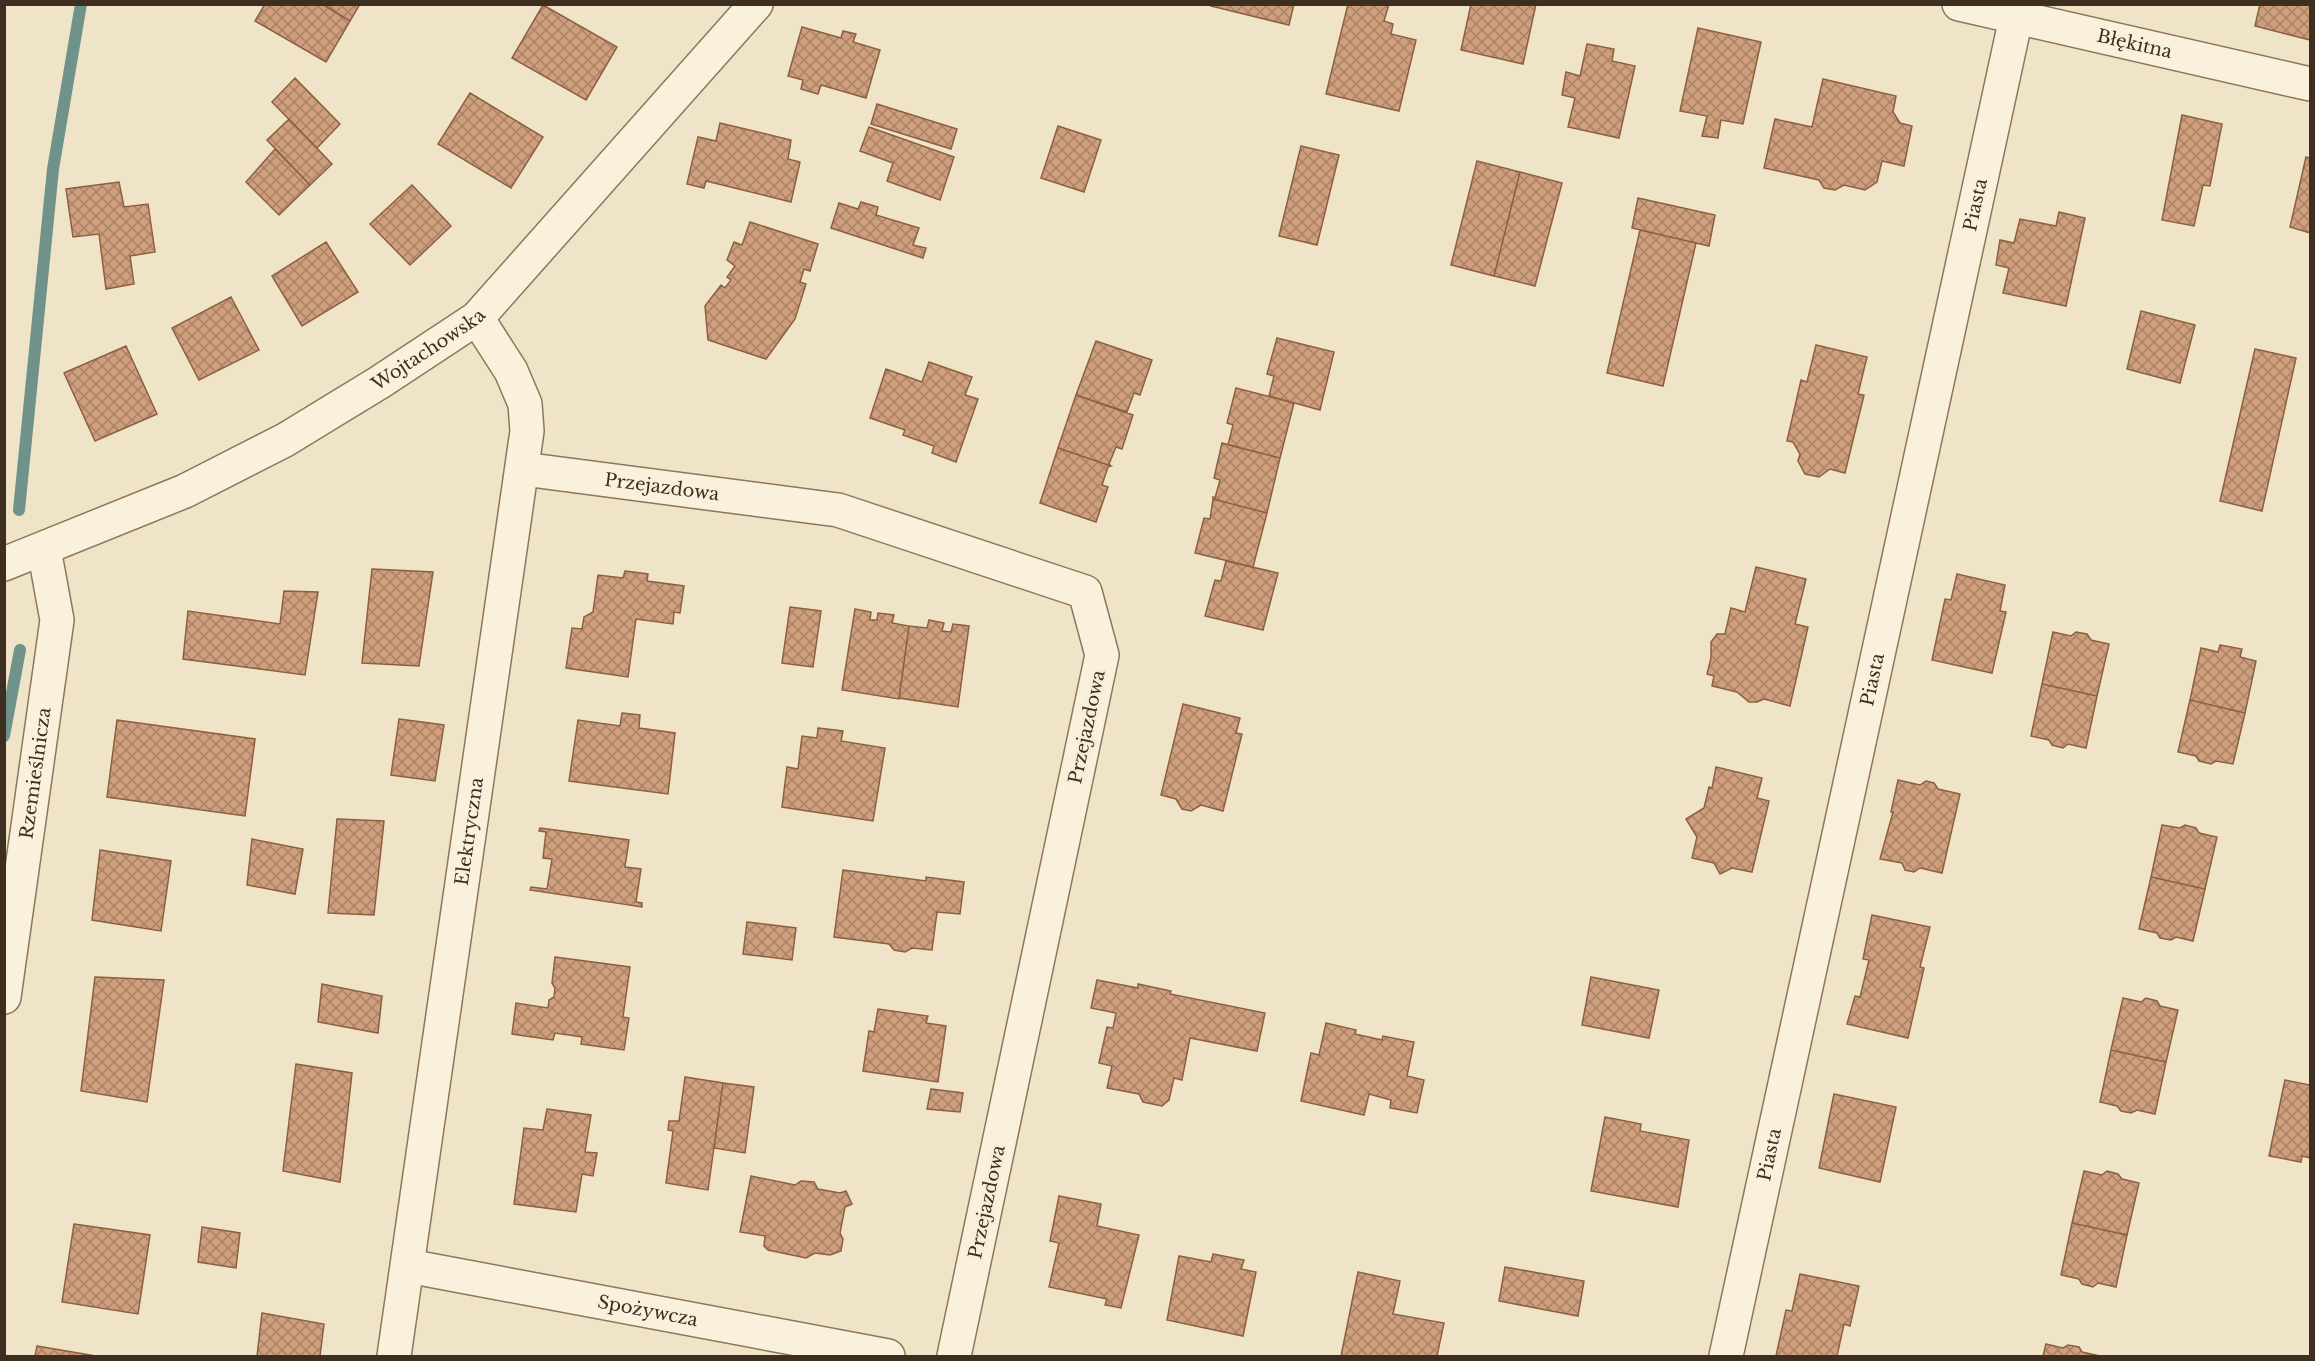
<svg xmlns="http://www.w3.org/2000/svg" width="2315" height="1361" font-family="'Libre Baskerville',serif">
<defs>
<pattern id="building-cross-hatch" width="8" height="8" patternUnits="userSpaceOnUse" patternTransform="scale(1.5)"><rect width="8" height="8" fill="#cf9f7d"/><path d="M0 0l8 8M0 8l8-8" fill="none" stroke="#a98266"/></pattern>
</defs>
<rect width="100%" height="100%" fill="#f0e4c8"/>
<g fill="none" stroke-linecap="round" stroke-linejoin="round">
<path stroke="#6f938a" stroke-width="12" d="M19 510 53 169 81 4
M4 736 20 650"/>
</g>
<path fill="url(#building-cross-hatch)" stroke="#8d5f41" stroke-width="1.5" d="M265 4H322L350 21 326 62 255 21Z
M322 4H360L350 21Z
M1212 4H1294L1289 25 1211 6Z
M1348 4H1389L1384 21 1393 24 1391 34 1416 40 1399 111 1326 94Z
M1471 4H1536L1523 64 1461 50Z
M2260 4H2310V40L2255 26Z
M543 5 617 47 586 100 512 58Z
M802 27 841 38 843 31 856 34 853 42 880 50 866 98 821 85 818 94 801 89 803 80 788 76Z
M1698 28 1761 42 1743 124 1721 120 1718 138 1702 136 1707 116 1680 111Z
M1587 44 1614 49 1612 61 1635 66 1619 138 1568 127 1575 98 1562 95 1566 72 1580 76Z
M295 78 340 124 317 148 272 102Z
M1823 79 1896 96 1893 112 1900 123 1912 126 1904 166 1882 161 1877 182 1865 190 1844 185 1835 190 1824 188 1819 180 1764 168 1775 119 1812 127Z
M470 93 543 137 511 188 438 144Z
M877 104 957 129 951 149 871 124Z
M2182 115 2222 124 2210 186 2203 185 2194 226 2162 220Z
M289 119 332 164 310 185 267 140Z
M720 123 791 140 788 159 800 162 791 202 706 181 704 188 687 184 698 137 716 141Z
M1058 126 1101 140 1084 192 1041 178Z
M869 127 954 157 940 200 887 181 893 163 860 151Z
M1301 146 1339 155 1317 245 1279 236Z
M275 149 310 185 279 215 246 182Z
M2306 157 2310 158V233L2290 227Z
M1477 161 1520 172 1494 276 1451 265Z
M1520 172 1562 183 1535 286 1494 276Z
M119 182 124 207 148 204 155 252 130 256 134 284 106 289 99 234 73 237 66 189Z
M412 185 451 226 410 265 370 224Z
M1638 198 1715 215 1709 246 1632 228Z
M861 202 878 207 876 215 919 228 913 245 926 248 923 258 831 228 839 203 858 209Z
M2059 212 2085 218 2066 306 2003 293 2009 268 1996 265 2000 240 2014 243 2020 219 2056 226Z
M750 222 818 244 810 271 804 269 800 282 806 284 795 319 766 359 708 340 705 306 721 285 725 288 731 280 727 277 735 266 727 260 734 242 742 245Z
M1640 230 1696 243 1663 386 1607 373Z
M326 242 358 292 302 326 272 276Z
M231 297 259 350 199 380 172 328Z
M2141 311 2195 325 2180 383 2127 369Z
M1277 338 1334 352 1320 410 1269 396 1274 376 1267 374Z
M1096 341 1152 360 1140 395 1134 393 1127 412 1076 395Z
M1816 345 1867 357 1858 394 1864 395 1845 473 1830 469 1819 477 1805 474 1798 461 1800 454 1793 442 1787 441 1801 380 1807 382Z
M126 346 157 414 95 441 64 373Z
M2255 349 2296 358 2262 511 2220 501Z
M929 362 972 377 965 395 978 399 956 462 932 453 934 446 903 435 905 430 870 418 886 369 922 382Z
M1236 388 1294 403 1280 458 1228 445 1233 425 1227 423Z
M1076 395 1133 415 1122 449 1116 447 1109 464 1111 466 1058 448Z
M1222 443 1280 458 1267 513 1213 499V497L1215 498 1220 480 1214 478Z
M1058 448 1111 466 1108 467 1102 485 1108 487 1096 522 1040 503Z
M1213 499 1267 513 1253 567 1195 553 1204 518 1210 519Z
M1226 561 1278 573 1263 630 1205 616 1215 580 1221 581Z
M1756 567 1806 579 1795 624 1808 627 1790 706 1764 699 1757 702H1749L1737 692 1712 686 1714 676 1707 674 1711 658V642L1717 634H1725L1731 608 1745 612Z
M372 569 433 572 419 666 362 663Z
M625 571 648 574 647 581 684 586 680 613 674 612 673 624 636 619 628 677 566 668 572 628 582 629 584 617 593 612 598 575 623 578Z
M1957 574 2005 585 2000 611 2006 612 1992 673 1932 660 1945 599 1951 600Z
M284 591 318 592 305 675 183 659 188 611 280 624Z
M790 607 821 611 813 667 782 663Z
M855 609 871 612 870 620H877L878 613 894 615 892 623 909 626 899 699 842 690Z
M929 620 944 623 942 631 951 632 953 624 969 626 958 707 899 698 909 626 927 628Z
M2053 632 2071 636 2076 632 2087 634 2091 640 2109 644 2097 696 2042 684Z
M2220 645 2242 649 2240 657 2256 661 2245 713 2190 700 2201 648 2218 652Z
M2042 684 2097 696 2086 748 2068 744 2063 748 2052 745 2049 740 2031 736Z
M2190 700 2245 713 2233 764 2216 761 2211 764 2199 761 2196 756 2178 752Z
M1183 704 1240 718 1236 733 1242 734 1223 811 1201 805 1191 811 1182 809 1176 799 1161 795Z
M622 713 640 715 639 728 675 733 668 794 569 781 578 720 620 726Z
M399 719 444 725 435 781 391 775Z
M117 720 255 739 245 816 107 797Z
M818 728 843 731 841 741 885 748 873 821 782 807 787 767 798 769 802 736 817 738Z
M1716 767 1762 778 1757 798 1769 801 1752 872 1732 868 1720 874 1714 863 1692 858 1697 837 1686 819 1704 808 1709 787 1712 788Z
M1898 780 1920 785 1926 781 1934 783 1938 789 1960 794 1942 873 1920 868 1914 872 1905 870 1902 863 1880 859 1893 812H1891Z
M337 819 384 821 374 915 328 913Z
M2162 825 2180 828 2185 825 2196 828 2199 833 2217 837 2205 889 2151 877Z
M540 828 629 840 625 867 641 869 636 902 642 903V907L530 890 531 887 547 889 552 859 543 858 546 832 539 831Z
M252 839 303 849 295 894 247 885Z
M100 850 171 861 161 931 92 920Z
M843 870 926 881V877L964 882 960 914 937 912 932 950 912 948 905 952 894 950 889 944 834 937Z
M2151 877 2205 889 2193 941 2176 937 2171 940 2160 938 2157 933 2139 929Z
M1872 915 1930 927 1920 967 1924 968 1908 1038 1847 1024 1855 996 1860 997 1869 960 1863 959Z
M747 922 796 928 792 960 743 954Z
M555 957 630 967 623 1017 629 1018 624 1050 581 1044 582 1037 555 1033 553 1040 512 1034 516 1003 548 1008 549 1000 554 997 555 988 552 983Z
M95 977 164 980 147 1102 81 1091Z
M1591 977 1659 990 1649 1038 1582 1025Z
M1097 980 1138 988V984L1171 991 1170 994 1265 1013 1257 1051 1190 1038 1182 1080 1174 1078 1169 1100 1162 1106 1143 1102 1139 1094 1107 1088 1112 1066 1099 1063 1107 1027 1113 1028 1116 1013 1091 1008Z
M322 984 382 996 378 1033 318 1022Z
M2123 998 2141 1002 2146 998 2157 1001 2160 1006 2178 1010 2166 1062 2111 1050Z
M878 1009 928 1016 926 1023 946 1026 938 1082 863 1071 869 1031 874 1032Z
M1326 1023 1356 1030 1355 1034 1382 1040 1383 1036 1414 1042 1407 1076 1424 1080 1417 1113 1390 1108 1391 1100 1369 1094 1364 1115 1301 1101 1311 1053 1319 1055Z
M2111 1050 2166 1062 2155 1114 2137 1110 2131 1113 2121 1111 2117 1106 2100 1102Z
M296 1064 352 1073 340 1182 283 1171Z
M685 1077 723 1083 708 1190 666 1183 673 1131 668 1130 669 1121H679Z
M2285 1080 2310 1085V1158L2302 1156 2301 1162 2269 1156Z
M723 1083 754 1087 745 1153 714 1148Z
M931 1089 963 1093 960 1112 927 1109Z
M1834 1094 1896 1107 1880 1182 1819 1168Z
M547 1109 591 1115 585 1152 597 1153 593 1176 582 1174 576 1212 514 1204 524 1128 543 1130Z
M1605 1117 1641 1124 1640 1131 1689 1140 1678 1207 1591 1191Z
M2084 1171 2102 1175 2107 1171 2118 1174 2122 1179 2139 1183 2127 1235 2072 1223Z
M751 1176 795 1185 801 1181 814 1182 818 1189 840 1193 846 1191 852 1204 845 1207 840 1233 843 1239 841 1251 830 1255 815 1253 806 1258 768 1250 764 1246 765 1236 740 1232Z
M1059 1196 1101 1204 1097 1226 1139 1235 1121 1308 1105 1305 1107 1299 1049 1287 1059 1243 1050 1241Z
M2072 1223 2127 1235 2116 1287 2098 1283 2093 1287 2082 1284 2079 1279 2061 1275Z
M74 1224 150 1235 138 1314 62 1302Z
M202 1227 240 1233 236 1268 198 1262Z
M1213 1254 1244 1260 1241 1269 1256 1272 1243 1336 1167 1320 1179 1256 1211 1262Z
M1505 1267 1584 1281 1578 1316 1499 1301Z
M1358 1272 1400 1281 1393 1314 1444 1323 1437 1356H1341Z
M1800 1274 1859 1286 1850 1326 1844 1324 1837 1356H1776L1786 1310 1792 1311Z
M262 1313 324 1324 320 1356H257Z
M2046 1344 2063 1348 2068 1345 2079 1347 2082 1352 2100 1356H2043Z
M37 1346 96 1356H35Z"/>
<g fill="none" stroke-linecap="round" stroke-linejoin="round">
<g stroke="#8d765c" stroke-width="36">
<g id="minor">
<path id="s1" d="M1959 4 2310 84"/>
<path id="s2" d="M523 469 838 510 1085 592 1102 655 954 1356"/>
<path id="s3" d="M4 564 185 491 285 440 380 382 477 318 756 4"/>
<path id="s4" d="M4 997 57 620 44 549"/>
<path id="s5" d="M408 1266 888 1356"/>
<path id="s6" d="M394 1356 527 431 525 404 511 371 477 318"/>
<path id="s7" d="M1726 1356 2019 4"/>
</g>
</g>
<use href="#minor" stroke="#faf1dc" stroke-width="33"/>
</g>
<g text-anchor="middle" stroke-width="6" stroke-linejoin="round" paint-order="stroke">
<g font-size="18" fill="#3d2e20" stroke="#f7eed8">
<text dy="6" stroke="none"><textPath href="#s1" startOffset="180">Błękitna</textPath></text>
<text dy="6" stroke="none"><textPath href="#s7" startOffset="1178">Piasta</textPath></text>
<text dy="6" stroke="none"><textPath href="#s3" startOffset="477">Wojtachowska</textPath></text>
<text dy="6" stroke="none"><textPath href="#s2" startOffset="140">Przejazdowa</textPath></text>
<text dy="6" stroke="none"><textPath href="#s7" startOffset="692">Piasta</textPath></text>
<text transform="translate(1087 727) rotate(-78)" y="6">Przejazdowa</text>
<text dy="6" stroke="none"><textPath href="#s4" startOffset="226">Rzemieślnicza</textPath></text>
<text dy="6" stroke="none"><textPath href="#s6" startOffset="530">Elektryczna</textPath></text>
<text dy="6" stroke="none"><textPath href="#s7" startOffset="206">Piasta</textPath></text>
<text transform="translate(987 1202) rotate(-78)" y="6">Przejazdowa</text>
<text dy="6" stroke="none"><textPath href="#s5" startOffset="244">Spożywcza</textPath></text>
</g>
</g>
<rect width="2315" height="1361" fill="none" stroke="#3d2e20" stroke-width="12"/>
</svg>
